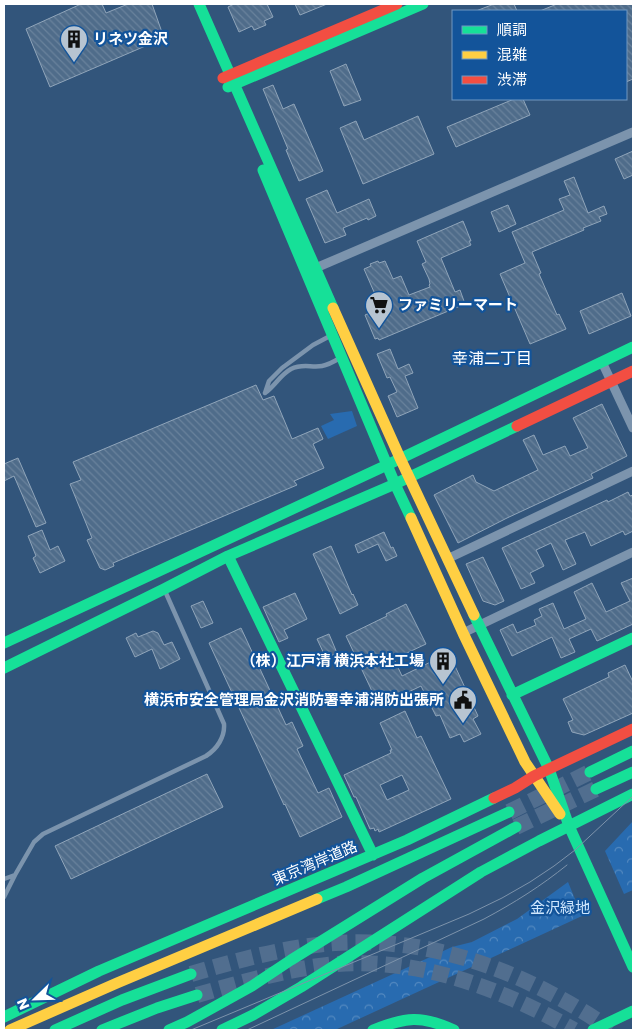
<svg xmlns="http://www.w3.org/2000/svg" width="637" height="1034" font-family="Poppins,'Noto Sans JP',sans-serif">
<defs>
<pattern id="park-crowns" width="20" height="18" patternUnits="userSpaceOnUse" patternTransform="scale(1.25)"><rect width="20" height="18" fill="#286bb0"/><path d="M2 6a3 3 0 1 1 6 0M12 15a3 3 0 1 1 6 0" fill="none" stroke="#5389c0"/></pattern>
<pattern id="building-back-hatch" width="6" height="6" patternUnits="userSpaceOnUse" patternTransform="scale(1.25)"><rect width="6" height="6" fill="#4f6c8a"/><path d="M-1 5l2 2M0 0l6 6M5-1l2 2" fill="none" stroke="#69829c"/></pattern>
</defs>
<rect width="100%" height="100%" fill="#32557b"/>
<path fill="#286bb0" d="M352 411 357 426 328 439 321 426 334 420 330 414Z"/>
<path fill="url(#park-crowns)" d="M633 821V890L624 894 605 851Z
M568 882 582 916 335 1030H271L452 947 472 942 517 919Z"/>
<path fill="url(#building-back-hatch)" stroke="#90a5ba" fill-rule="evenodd" d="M81 4H102L106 13 128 4H152L164 38 50 87 26 29Z
M234 4H267L273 17 264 21 266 25 254 30 252 26 239 32 228 7Z
M295 4H327L300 15Z
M494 4H514L517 11H476Z
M557 4H633V79L626 82V11H540Z
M346 64 361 100 344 106 330 71Z
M273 85 283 109 294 104 323 171 299 181 286 150 288 149 263 89Z
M514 99H523L530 115 456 147 447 127Z
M418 116 434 154 363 184 340 128 356 121 364 140Z
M633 151V175L624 179 615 159Z
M574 177 588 213 604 206 607 214 599 217 601 221 583 228 584 230 532 252 541 273 539 274 557 315 559 314 566 329 530 344 500 274 525 263 512 232 564 210 559 199 570 195 564 181Z
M327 190 337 213 369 199 376 216 368 220 367 218 343 228 346 235 325 243 306 199Z
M508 205 516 224 499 232 491 212Z
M463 221 471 241H469L471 245 441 258 455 292 460 290 465 304 379 340 378 338 375 339 365 315 381 308 364 269 371 266 370 264 378 261 379 263 385 261 393 279 401 276 409 295 430 287 429 285 430 284 429 279 422 264 426 262 417 241Z
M622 293 631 316 589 334 580 311Z
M390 349 398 369 409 364 413 373 405 376 418 408 397 417 388 396 397 392 390 377 387 378 377 354Z
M256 385 263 400 274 396 292 439 318 428 323 439 313 444 324 468 294 481 297 485 113 563 114 566 105 570 100 568 87 540 92 538 70 484 81 480 73 462Z
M602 404 627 456 591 474 593 478 507 518 458 543 434 495 473 475 476 482 494 491 538 470 523 440 534 435 543 455 565 446 570 456 588 448 573 418Z
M18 458 46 523 36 527 14 476 4 481V464Z
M628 492 630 496 633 495V531L625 535 623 531 591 546 585 532 565 540 576 564 563 570 551 543 536 550 544 566 530 573 535 583 521 589 502 548 607 500 608 502Z
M42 530 50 550 58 546 65 561 40 573 33 558 36 556 28 536Z
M384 532 391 548 393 547 397 556 386 561 378 544 358 553 355 545Z
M331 546 352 595 353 594 358 605 340 614 313 554Z
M483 557 504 601 495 605 483 601 466 564Z
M633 578V624L597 641 591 629 569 639 575 652 561 658 552 637 512 656 500 630 513 624 517 633 536 625 534 620 542 616 539 609 553 603 564 629 586 619 574 592 592 583 606 612 630 601 621 583Z
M295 593 307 619 284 630 288 638 279 642 263 607Z
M203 601 213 623 201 628 191 606Z
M406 604 426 644 394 659 402 676 449 653 478 716 473 719 481 734 464 742 460 734 450 738 440 715 436 716 421 686 379 706 346 636 387 616 386 614Z
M241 628 286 725 292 722 303 746 297 749 318 793 329 788 342 817 300 837 285 804 284 805 209 643Z
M153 631 158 633 164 645 172 642 180 659 160 669 152 649 135 657 126 638 136 633 138 637Z
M329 634 337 653 326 658 317 639Z
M625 665 633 682V713L584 735 572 732 568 722 573 720 563 699 609 677 608 673Z
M405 711 417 738 421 736 451 799 379 832 378 829 375 831 374 828 370 829 356 797H354L344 775 391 753 390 750H392L380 723ZM402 775 409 790 387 800 380 785Z
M207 774 223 807 71 879 55 846Z"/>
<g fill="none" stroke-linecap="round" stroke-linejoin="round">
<path stroke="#516e8f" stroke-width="16" stroke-dasharray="16 8" stroke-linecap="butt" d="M509 812 590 772
M516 827 596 789
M191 974C238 960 286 947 335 943 411 938 483 958 550 993 571 1004 592 1016 611 1030
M197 995C243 982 290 968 337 964 422 958 502 989 574 1030"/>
<path stroke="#7c94ad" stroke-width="4.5" d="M265 393 269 381 282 368 313 345 330 336
M265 393C275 386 280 375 291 369 303 363 311 368 322 366 328 365 335 361 340 358
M15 875 34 842 43 834 206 756C217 749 225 737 224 724L165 591
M4 879 15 875 4 897"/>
<path stroke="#7c94ad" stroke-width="9" d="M311 270 633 132
M602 362 633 428
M447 559 633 471
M463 633 633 552"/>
<path stroke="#16e098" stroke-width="11" d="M199 4 333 308
M228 87 423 4
M263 170 395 484 411 518
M228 556 373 855
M474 615 549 769 569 826 633 967
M4 643 387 465 633 347
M4 668 164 589 228 556 395 484 517 426
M512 695 633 638
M590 772 633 751
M596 789 633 772
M317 899 346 887 509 812
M4 1017 99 971 407 840 494 798
M55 1030 122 1000 191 974
M102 1030 157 1008 197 995
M169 1030 187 1022 252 986 291 960 423 878 516 827
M222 1030 253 1015 301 987 481 872 539 841 633 794
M373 1030C406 1017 421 1015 454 1030
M593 1030 633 1011"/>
<path stroke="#ffcf43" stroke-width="11" d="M333 308 400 458 474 615
M411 518 463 633 525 762 560 814
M10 1030 117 983 317 899"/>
<path stroke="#f24e42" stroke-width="11" d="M223 78 397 4
M517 426 633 371
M494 798 515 788 534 776 633 729"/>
<path stroke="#7d93ab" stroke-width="1" d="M191 1030 414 937 469 914 502 898 530 882 554 866 575 850 633 796
M247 1030 484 919C514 903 541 886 567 865"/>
</g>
<defs>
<g id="building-pin" transform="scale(1.4375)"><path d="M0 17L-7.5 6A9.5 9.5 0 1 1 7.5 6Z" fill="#b7c4d1" stroke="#13549a"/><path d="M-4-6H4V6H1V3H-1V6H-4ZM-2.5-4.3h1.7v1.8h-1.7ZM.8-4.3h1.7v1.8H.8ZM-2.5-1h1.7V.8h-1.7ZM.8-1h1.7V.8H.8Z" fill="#111"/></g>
<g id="supermarket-pin" transform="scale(1.4375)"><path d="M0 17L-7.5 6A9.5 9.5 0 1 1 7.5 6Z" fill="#b7c4d1" stroke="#13549a"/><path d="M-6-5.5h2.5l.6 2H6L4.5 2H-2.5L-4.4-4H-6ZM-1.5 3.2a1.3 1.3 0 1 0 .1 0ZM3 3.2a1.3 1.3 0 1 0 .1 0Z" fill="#111"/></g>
<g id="civic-pin" transform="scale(1.4375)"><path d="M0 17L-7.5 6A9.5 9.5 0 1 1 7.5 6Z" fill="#b7c4d1" stroke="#13549a"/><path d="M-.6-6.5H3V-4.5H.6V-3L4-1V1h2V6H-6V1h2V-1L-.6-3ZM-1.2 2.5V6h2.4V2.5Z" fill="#111"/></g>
</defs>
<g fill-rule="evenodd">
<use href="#building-pin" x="74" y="39"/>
<use href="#supermarket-pin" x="379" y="305"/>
<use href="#building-pin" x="443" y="661"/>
<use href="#civic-pin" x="463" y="700"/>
</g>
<g text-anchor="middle" stroke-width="4.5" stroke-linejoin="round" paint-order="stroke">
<g font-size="15" font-weight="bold" fill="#fff" stroke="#13549a" text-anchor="start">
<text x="93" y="44">リネツ金沢</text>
<text x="398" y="310">ファミリーマート</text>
<text x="424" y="666" text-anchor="end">（株）江戸清 横浜本社工場</text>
<text x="444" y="705" text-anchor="end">横浜市安全管理局金沢消防署幸浦消防出張所</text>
</g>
<g font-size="15" fill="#fff" stroke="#13549a">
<text transform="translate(315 863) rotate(-23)" y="5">東京湾岸道路</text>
</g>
<g font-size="15" fill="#cee6fd" stroke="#13549a">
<text x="560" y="913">金沢緑地</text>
</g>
<g font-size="16" fill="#fff" stroke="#13549a">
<text x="492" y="364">幸浦二丁目</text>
</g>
</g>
<rect width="637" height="1034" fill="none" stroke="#ffffff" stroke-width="10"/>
<rect x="452" y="10" width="175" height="90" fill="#13549a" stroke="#7198c2"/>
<rect x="462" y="26" width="25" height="8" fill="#16e098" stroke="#7198c2"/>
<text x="497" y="35" font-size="15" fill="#ffffff">順調</text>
<rect x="462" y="51" width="25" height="8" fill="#ffcf43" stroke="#7198c2"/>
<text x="497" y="60" font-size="15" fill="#ffffff">混雑</text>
<rect x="462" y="76" width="25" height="8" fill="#f24e42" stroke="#7198c2"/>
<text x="497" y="85" font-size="15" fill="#ffffff">渋滞</text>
<g transform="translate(35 999) rotate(247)" stroke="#13549a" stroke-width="4" paint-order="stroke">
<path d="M0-4L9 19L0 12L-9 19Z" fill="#ffffff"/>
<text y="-8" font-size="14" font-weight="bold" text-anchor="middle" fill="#ffffff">N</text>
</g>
</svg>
